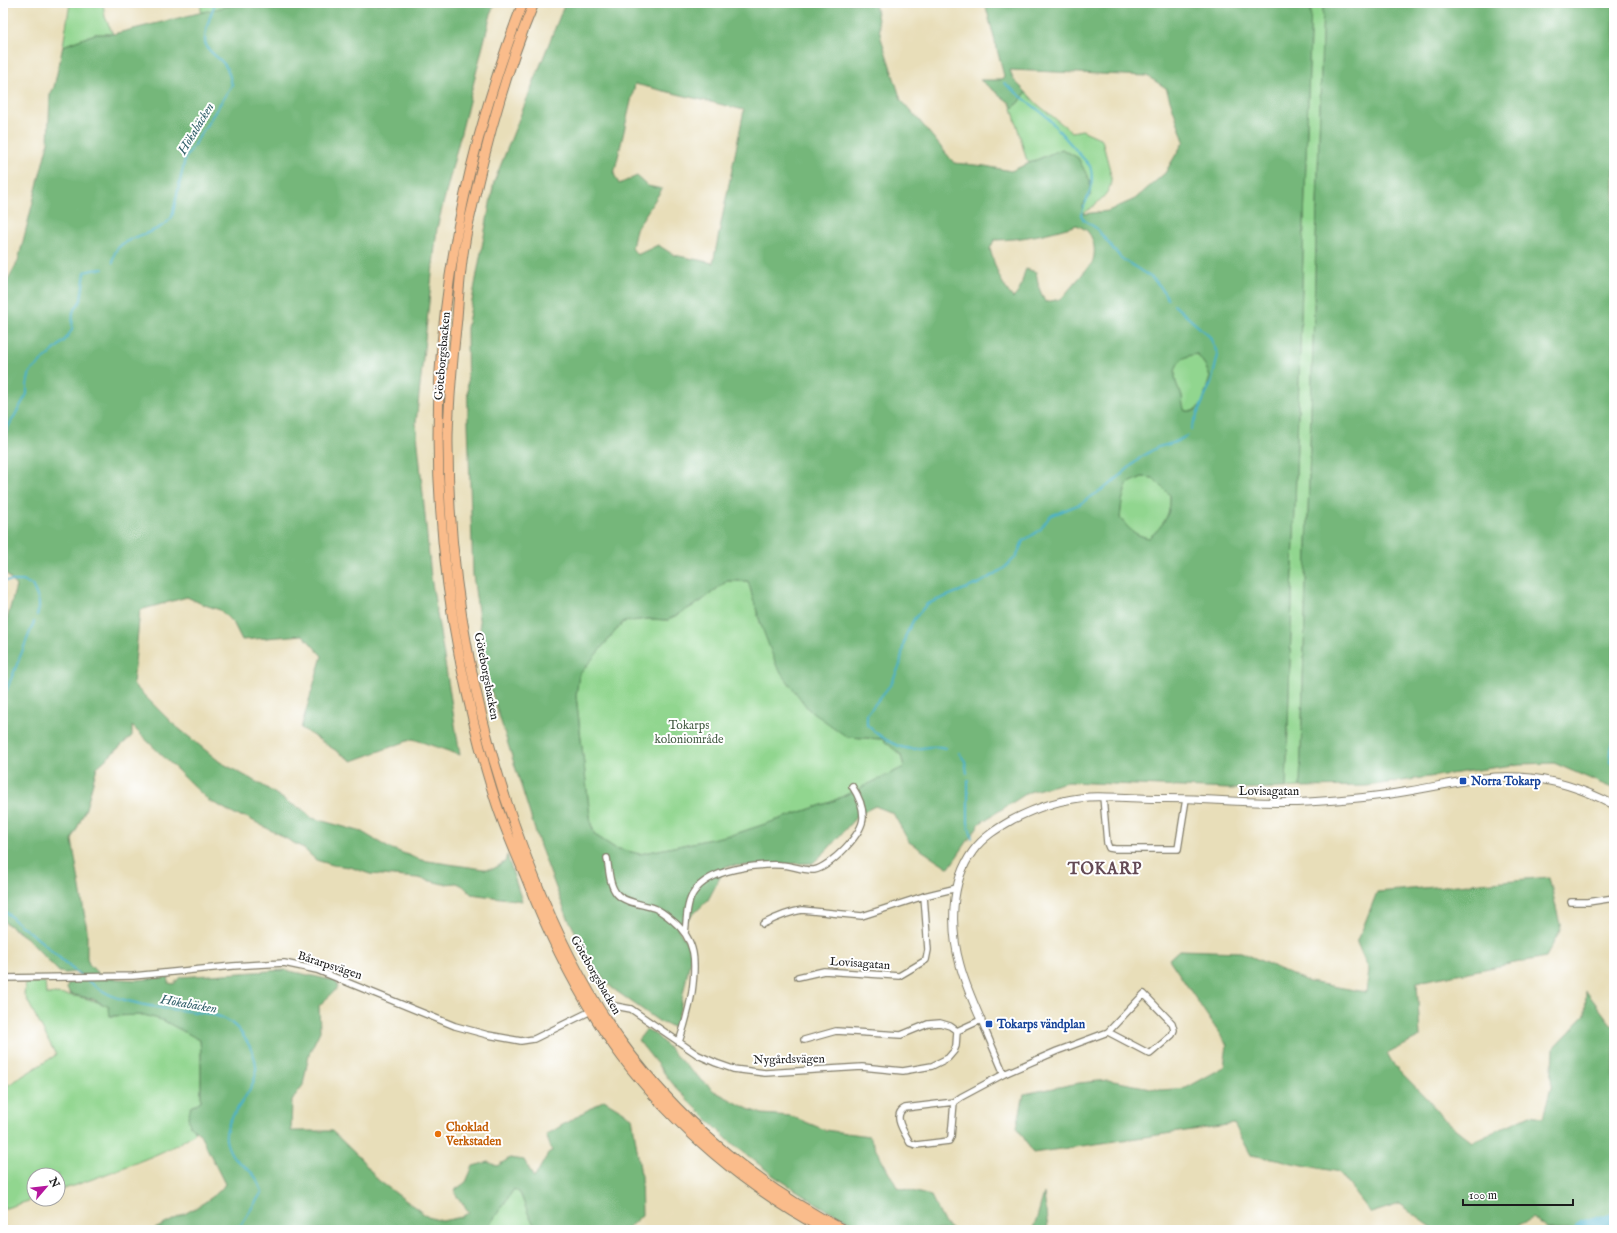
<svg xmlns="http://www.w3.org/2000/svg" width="1617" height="1233" font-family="'IM FELL English',serif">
<rect width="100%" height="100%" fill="#fff"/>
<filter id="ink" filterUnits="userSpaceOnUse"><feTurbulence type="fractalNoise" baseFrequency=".025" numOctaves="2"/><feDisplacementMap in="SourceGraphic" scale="8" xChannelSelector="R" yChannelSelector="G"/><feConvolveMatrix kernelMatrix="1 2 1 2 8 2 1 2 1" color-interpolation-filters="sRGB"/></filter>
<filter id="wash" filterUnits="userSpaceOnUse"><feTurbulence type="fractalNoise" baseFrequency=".012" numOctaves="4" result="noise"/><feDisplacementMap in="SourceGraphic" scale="16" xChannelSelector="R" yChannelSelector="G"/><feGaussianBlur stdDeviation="0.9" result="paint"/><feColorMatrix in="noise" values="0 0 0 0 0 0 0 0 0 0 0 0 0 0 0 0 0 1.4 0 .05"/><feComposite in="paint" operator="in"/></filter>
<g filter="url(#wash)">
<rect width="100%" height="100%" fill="#e8deb9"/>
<path fill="#91d68f" stroke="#567956" d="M70 3H103L105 17 113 34H95L63 46Z
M201 3H240L201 13Z
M1311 3H1323L1300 787 1286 788Z
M1026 92 1037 104 1072 132 1082 130 1102 139C1111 181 1123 185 1083 214L1082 205 1090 196V181L1078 158 1062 149 1029 163 1026 158 1012 108 1019 103Z
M1197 354 1205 365 1210 377 1202 404 1194 411H1185C1182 405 1183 403 1182 397 1181 392 1177 387 1176 382 1172 365 1181 356 1197 354Z
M1142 477 1153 478 1170 495C1171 516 1164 524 1149 538 1134 535 1130 530 1120 518L1122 501 1127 484Z
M727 581H748L761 625 847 737 882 739 901 755 904 767 831 802 735 834 640 854 615 848 595 835 591 824 576 696 579 674 623 622 648 619 668 620 700 602Z
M45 982 46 994C69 994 88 997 109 1007L110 1016 144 1015 162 1020 200 1040 201 1052V1101L191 1107 190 1126 196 1132C177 1147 153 1156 130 1165 106 1174 83 1183 58 1191V1175H34L35 1199 3 1209V1086L10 1084 56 1055 24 994 26 983Z
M514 1189 520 1193 530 1218 538 1230H486Z"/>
<path fill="#74b77a" stroke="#486a4b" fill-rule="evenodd" d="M240 3H495L492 10 437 228 416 423 431 577 460 755 413 739 352 761 301 728 322 656 303 635 242 640 234 624 220 610 202 604 187 597 140 610 133 684 172 723 220 762 262 785 291 804 302 809 312 818 362 832 387 847 421 860 483 869H493L505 862 507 855 522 901 471 894 463 886 457 883 443 884 418 878 370 874 350 867 333 865 316 860 303 848 274 832 246 817 235 815 220 806 209 801 132 726V736L97 767 86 808 72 840 87 930V958L89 964 102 978 137 980 169 977 168 983 174 984 180 977 285 970 336 981 338 987C332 995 325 999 319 1006L320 1031 309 1054 303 1085 292 1100 291 1131H332L361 1159 378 1180 428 1217 442 1221 462 1217 469 1212 456 1195 455 1190 466 1182 473 1166 488 1162 497 1166 510 1158 524 1160 534 1178 548 1154 552 1151 546 1135 604 1100 632 1117 641 1175 642 1215 626 1230H538L530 1218 520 1193 514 1189 486 1230H153C172 1220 215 1201 225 1184L200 1134 190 1126 188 1117 191 1107 201 1101V1052L200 1040 162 1020 144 1015 110 1016 109 1007 93 999 70 994 67 988 68 984 82 978 79 972 65 973 59 972 27 938 3 921V634L16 586 3 569V289L18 261 48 143 50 95 54 87 63 46 95 34H113Z
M565 3H875L881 38 901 100 918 119 954 163 985 166 1011 171 1062 149 1078 158 1090 181V196L1082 205 1083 214 1108 211 1135 199 1165 173 1184 141 1166 88 1147 76 1010 70 1013 79 1026 92 1019 103 1012 108 1010 103 980 80H1000L1003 79 1004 76 985 3H1311L1286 788 1229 789 1067 782 1029 792 980 823 949 868 909 842 893 813 875 806 858 815 827 850 813 863 726 866 708 900 678 929 692 951 676 1028 660 1022 612 988 594 968 566 914 540 846 487 677 473 575 468 423 467 328 494 182ZM635 84 744 110 713 263 674 255 658 245 637 255 632 248 636 229 662 189 648 186 637 176 619 184 614 174ZM1077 225C1080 227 1086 229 1088 232 1095 240 1096 254 1092 263L1061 299 1045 302 1039 288 1036 272 1026 269C1020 282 1024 288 1013 298 1001 284 995 267 990 249L994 240C1023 240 1050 233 1077 225ZM1197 354 1205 365 1210 377 1202 404 1194 411H1185C1182 405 1183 403 1182 397 1181 392 1177 387 1176 382 1172 365 1181 356 1197 354ZM1142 477 1153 478 1170 495C1171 516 1164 524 1149 538 1134 535 1130 530 1120 518L1122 501 1127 484ZM727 581H748L761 625 777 667 808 709 847 737 882 739 901 755 904 767 831 802 735 834 640 854 615 848 595 835 591 824 576 696 579 675 623 622 648 619 668 620 700 602Z
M1323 3H1614V789L1554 763 1519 764 1367 786 1300 787Z
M1549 877 1561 929 1546 957 1417 982 1420 1037 1387 1054 1392 1063 1431 1103 1442 1118 1472 1142 1530 1115 1543 1117 1551 1088 1553 1049 1585 1015 1586 991 1611 1024 1614 1025V1230H1548L1532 1218 1509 1230H1437L1400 1204 1371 1213 1339 1172 1251 1155 1234 1124 1033 1153 1017 1127 1024 1094 1079 1083 1108 1080 1161 1090 1186 1088 1224 1067 1227 1045 1169 959 1179 950 1241 952 1309 982 1366 992 1369 970 1357 943 1377 892Z
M646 1030 656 1035 686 1066 714 1091 748 1109 762 1114 791 1116 825 1130 869 1136 897 1187 931 1196 945 1224 952 1230H868L824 1208 774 1176 728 1140 677 1089 638 1040Z
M1044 1193 1048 1230H1032L1036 1221Z"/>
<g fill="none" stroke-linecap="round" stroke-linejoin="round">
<path stroke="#4cb2ca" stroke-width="2" d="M1004 83 1046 116 1090 166C1096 185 1087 197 1081 215L1084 220 1096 228 1121 258 1152 278 1160 286 1168 299
M113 263C112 233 156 239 172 217L185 159 232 85C230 77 229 70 224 64 218 56 205 51 205 40 205 27 211 15 215 3
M1174 305 1210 337 1218 355 1212 380 1191 429
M3 436 27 394V384L30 372 64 341 72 330 73 312 81 300 85 272 92 270 103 269
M3 581H23L32 585C37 596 42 604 37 615
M3 699 34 622
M1614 741 1612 743 1610 762 1614 766
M945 748C935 745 924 748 914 749 897 749 878 735 867 725V714L891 684 900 665 905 637 914 619 927 604 980 583 1003 569 1016 557 1023 541 1040 530 1050 516 1080 504 1112 483 1141 457 1158 447 1173 443 1187 436
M959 753 965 761 967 773
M968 780V823L972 838
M3 908C14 923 29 931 43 943 55 954 67 965 80 975
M84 978C93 985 104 993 115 997 132 1003 159 1008 178 1010 193 1012 211 1012 225 1019 240 1026 255 1051 256 1066 259 1093 218 1119 227 1144 233 1162 240 1161 252 1173 257 1178 260 1185 262 1192L241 1225 236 1230"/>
<path stroke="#4cb2ca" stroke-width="13" d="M1581 1230 1583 1228 1614 1218"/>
</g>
</g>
<g filter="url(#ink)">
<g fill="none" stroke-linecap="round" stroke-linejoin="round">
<path stroke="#bfb79a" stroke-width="5.5" stroke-dasharray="5.5 3" stroke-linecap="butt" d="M599 1010 615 1006"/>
<g stroke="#827d6a" stroke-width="8">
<path id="minor" d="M1103 797 1107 843 1109 848 1115 849H1178L1186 799
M607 858C609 869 609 885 617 894 625 903 643 904 654 908 660 910 666 915 672 920 697 940 696 962 692 992 689 1009 685 1025 679 1042
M1571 902H1588L1614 898
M763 924C775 918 788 912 802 910L862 916 924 896 957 888
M685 933C687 919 686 903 694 892 709 869 756 864 781 865 791 865 803 871 814 870 830 867 863 834 863 817 863 805 858 795 852 786
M798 977 824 971 899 976 926 960 928 950 924 896
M3 978 133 976 233 966 284 963 317 970 455 1026 488 1035 521 1041 534 1039 587 1013
M615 1006 631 1009 698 1055 716 1063 733 1069 765 1073 862 1067 903 1071 932 1066 948 1058 954 1051 956 1046 957 1031 981 1020 1004 1074 961 1097 954 1102 905 1108C891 1115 905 1133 910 1143L916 1145 949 1141 951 1137 954 1102
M804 1040 836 1031 901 1035 928 1024 940 1023 950 1026 957 1031
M1004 1074 1057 1051 1108 1032 1144 994 1172 1023 1174 1030 1172 1035 1150 1054 1108 1032"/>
</g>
<g stroke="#827d6a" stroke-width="9">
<path id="tertiary" d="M981 1020C973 1002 965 984 960 965 950 929 950 882 973 851 983 837 998 828 1012 820 1037 807 1061 799 1089 797 1105 796 1123 798 1139 798 1158 799 1176 798 1194 799 1232 801 1270 804 1308 802 1342 800 1376 797 1409 791 1434 787 1459 781 1484 778 1530 773 1573 783 1614 805"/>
</g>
<g stroke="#827d6a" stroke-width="11">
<path id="trunk" d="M523 3C477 121 448 244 440 371 434 470 442 568 461 665 471 714 483 764 499 811 507 833 516 854 525 875 550 939 581 1002 622 1057 675 1127 747 1188 825 1230
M534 3C508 65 490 129 475 195 472 210 467 226 465 242 460 267 459 292 457 318 453 356 449 396 448 435 447 584 477 735 533 874 558 937 589 1001 632 1056 688 1128 761 1188 844 1230"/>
</g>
<use href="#minor" stroke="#fff" stroke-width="5.5"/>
<use href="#tertiary" stroke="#fff" stroke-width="7"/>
<use href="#trunk" stroke="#fabc8b" stroke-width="9"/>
</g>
</g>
<g fill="#1a4fb4" stroke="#fff" stroke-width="1.5">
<rect x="1459" y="777" width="8" height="8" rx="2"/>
<rect x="985" y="1020" width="8" height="8" rx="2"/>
</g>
<circle fill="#e8710a" stroke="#fff" stroke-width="1.5" cx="438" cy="1134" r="4"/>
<g text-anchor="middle" stroke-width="4" stroke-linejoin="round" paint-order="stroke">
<g font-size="12" fill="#1c1c1c" stroke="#fff">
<text transform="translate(442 356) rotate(-85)" y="4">Göteborgsbacken</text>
<text transform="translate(487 676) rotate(79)" y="4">Göteborgsbacken</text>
<text x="1269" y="795">Lovisagatan</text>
<text transform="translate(860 963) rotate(4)" y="4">Lovisagatan</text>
<text transform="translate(330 965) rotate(18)" y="4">Bårarpsvägen</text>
<text transform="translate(596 975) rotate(60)" y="4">Göteborgsbacken</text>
<text transform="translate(789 1059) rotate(-1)" y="4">Nygårdsvägen</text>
</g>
<g font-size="12" fill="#455d44" stroke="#fff">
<text x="689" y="729">Tokarps<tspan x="689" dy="14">koloniområde</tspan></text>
</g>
<g font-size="12" font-weight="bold" fill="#164399" stroke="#fff" text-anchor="start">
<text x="1471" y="785">Norra Tokarp</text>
<text x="997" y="1028">Tokarps vändplan</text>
</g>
<g font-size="12" font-weight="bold" fill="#c56008" stroke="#fff" text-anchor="start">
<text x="446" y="1131">Choklad<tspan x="446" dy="14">Verkstaden</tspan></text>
</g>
<g font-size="13" font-style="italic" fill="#32606a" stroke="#fff">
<text transform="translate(195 128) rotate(-59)" y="5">Hökabäcken</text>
<text transform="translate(189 1003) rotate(10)" y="5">Hökabäcken</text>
</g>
<g font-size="16" font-weight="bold" letter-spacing="1" fill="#644a55" stroke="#fff">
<text x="1105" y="874">TOKARP</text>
</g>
</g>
<rect width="1617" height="1233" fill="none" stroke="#fff" stroke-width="16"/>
<g transform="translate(46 1187) rotate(62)"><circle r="19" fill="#ffffff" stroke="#a4a4a4"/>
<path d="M0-3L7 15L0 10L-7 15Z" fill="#b5179e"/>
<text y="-6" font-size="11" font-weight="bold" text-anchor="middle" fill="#1c1c1c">N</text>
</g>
<path d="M1463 1199v6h110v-6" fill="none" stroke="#1c1c1c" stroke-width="2"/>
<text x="1469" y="1199" font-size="12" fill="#1c1c1c" stroke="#ffffff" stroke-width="3" paint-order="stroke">100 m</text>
</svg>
